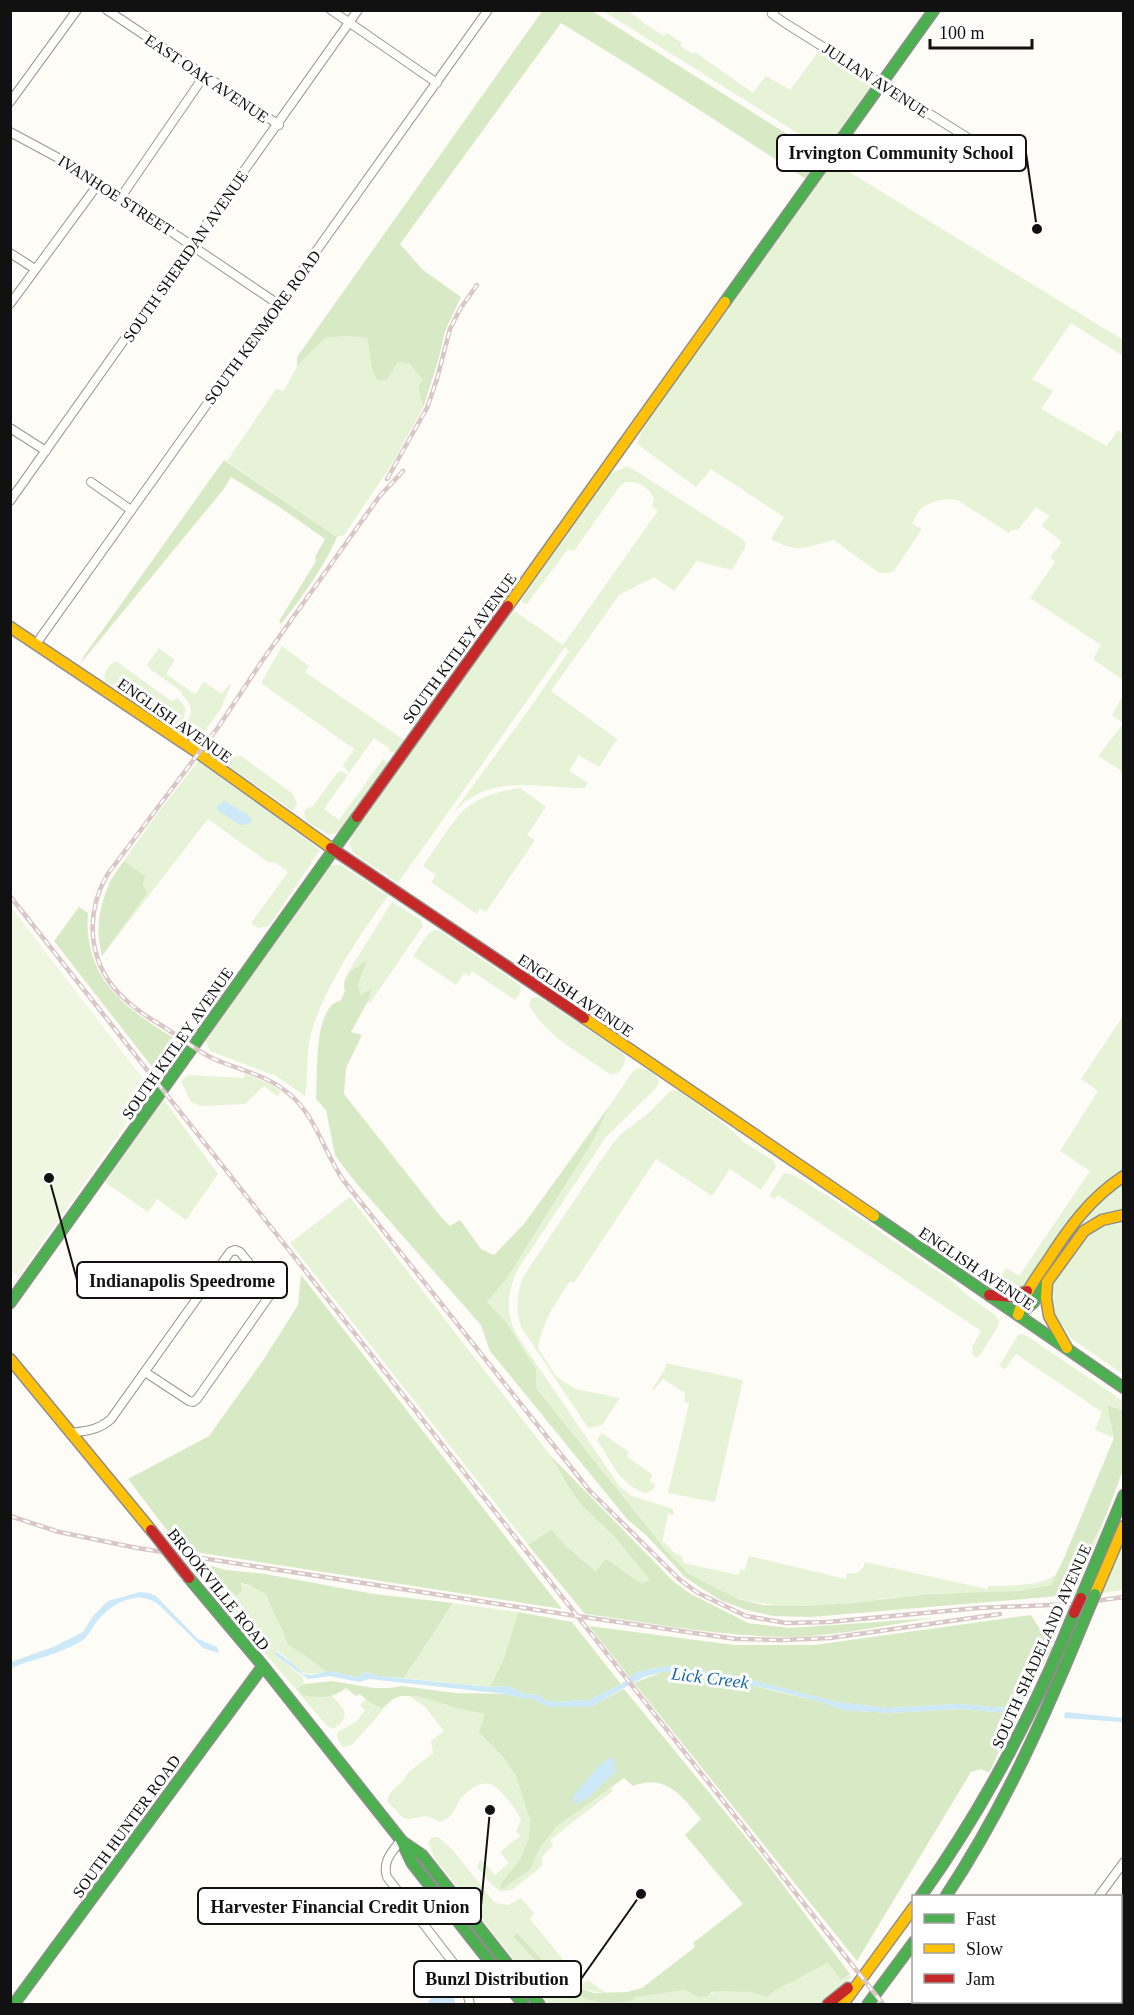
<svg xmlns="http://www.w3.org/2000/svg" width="1134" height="2015" font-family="Georgia,serif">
<rect width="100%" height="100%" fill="#fdfcf7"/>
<path fill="#e7f3d7" d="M603 11H628L642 21V22L664 36 667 33 682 43 680 46 693 54 695 52 753 93 766 76 790 90 819 51H823L870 82 871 88 826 151Z
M833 162 1123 340V356L1071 323 1032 379 1053 391 1041 409 1107 446 1118 430 1123 434V680L1093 659 1101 645 1030 598 1055 562 1050 557 1062 542 1042 526 1049 516 1036 507 1018 530H1011L1009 533 959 501C947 497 929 501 920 510 917 514 914 520 912 524L922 529 894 571 888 573H879L834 540C805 547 798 554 771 539L784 517 711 469 696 487 637 444 642 430 829 164Z
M347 336 367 338 372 368 387 380 398 362 410 364 424 380 418 387 423 408 392 464 344 535 337 537 227 461 276 389 284 391 297 366 325 338Z
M628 466 744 540 746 544 743 551 732 570 697 561 674 591 654 577 619 595 551 691 617 739 599 767 579 755 569 771 588 783 584 788C536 788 491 772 453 813L530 708 569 651 565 647 398 883 352 852 349 842 353 832 513 610 563 645 658 511 652 507 654 498C647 486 640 481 625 482L620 486 574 551 568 549 527 604H523L521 600 611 473Z
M282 646 309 666 305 672 404 740 395 753 389 752 390 749 374 738 349 773 343 765 354 749 261 683Z
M159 648 175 660 166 674 195 694 204 682 222 694 230 683 231 685 220 710 195 744 183 736C186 717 200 711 181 694L182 692 150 669 147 665Z
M116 661 171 701 178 698 186 709 182 725 176 728 105 681C103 672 108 665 116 661Z
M1123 696V723L1112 715Z
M1123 724V776L1120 770 1098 756Z
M241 756 292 793 297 803 293 811 224 763 227 758Z
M200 759 320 850 269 926 258 928 251 923 288 872 276 863 268 862 208 819 102 956 98 934 99 915 109 882 157 814Z
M383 759 387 762V766L340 832 329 835 306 821 304 812 307 808 312 807 338 772H344L348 775 324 809 339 820Z
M520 788 546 807 527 835 535 840 486 912 480 908 477 914 431 882 436 875 423 866C434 851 451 822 464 810 479 796 501 791 520 788Z
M330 865H341L388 896C360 934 321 992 310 1038 307 1050 307 1092 305 1096L276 1076 210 1051 206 1042 214 1027Z
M392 902 421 920 423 926 370 1003 368 1001 371 989 361 995 358 985 366 961 345 977Z
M435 930 440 931 520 985 521 991 515 1000 472 971 469 976 464 973 456 985 413 956 428 934Z
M539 997 622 1052C628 1060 624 1067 618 1073L610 1074C581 1054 547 1037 529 1005L532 998Z
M1123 1016V1170L1023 1287 1006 1290 999 1286 998 1282 1006 1268 1019 1276 1090 1171 1060 1151 1098 1091 1081 1079Z
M639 1068C647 1069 656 1073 659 1081L656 1088 606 1137 518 1269C507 1292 505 1314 518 1337L620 1487 632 1496 673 1509 674 1515 668 1514 662 1542C671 1544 669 1553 682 1556L683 1563 739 1575 740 1569 745 1570 749 1556 846 1579 847 1573C857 1574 863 1572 865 1562L987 1589 989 1586C1008 1586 1042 1586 1057 1574L1051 1585C1041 1587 1030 1589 1020 1591 988 1595 955 1591 923 1594 848 1602 752 1625 688 1572 679 1565 672 1557 665 1549L536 1388V1369L486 1302 507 1278 593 1141 610 1105 633 1071Z
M245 1074 271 1084 281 1092 277 1096 264 1086 245 1104 201 1106 191 1102 181 1081 188 1075 243 1078Z
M673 1090 679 1091 728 1127 745 1143 774 1161 776 1167 761 1190 730 1169 712 1196 656 1159 574 1283 570 1281C554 1306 544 1318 538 1348L556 1376 564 1382 576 1389 620 1398 602 1425 588 1428 521 1327C515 1309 517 1295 523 1277L612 1144 620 1135 650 1112 669 1092Z
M163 1099 218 1174 186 1220 157 1199 148 1212 105 1182Z
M784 1173C795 1173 816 1190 828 1196L952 1281 968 1296 995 1315 999 1321 998 1326 981 1354 977 1358 973 1355 972 1347 981 1331 778 1195 774 1199 769 1196Z
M1123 1179V1211L1076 1233 1080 1218Z
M350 1197 550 1455 568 1486 583 1507 612 1534 650 1580 641 1583 623 1570 597 1571 567 1547 551 1531 529 1546 290 1243Z
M1123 1220V1374L1072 1339 1052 1311V1286L1079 1245 1099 1226Z
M1024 1334 1123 1401V1410L1108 1405 1114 1438 1095 1430 1102 1412 1016 1354 1005 1369 999 1366 1018 1335Z
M666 1363 743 1380 715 1502 668 1493 689 1404 684 1402 685 1393 663 1379 653 1391 652 1389 666 1367Z
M602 1433 629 1452 627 1457 652 1474 650 1482 655 1484 654 1489 646 1493C620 1486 611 1461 597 1440Z
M1107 1513 1075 1596H1059L1082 1564Z
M1123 1544V1590L1102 1593Z
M200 1577 219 1581 224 1587C244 1582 248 1584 266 1594 272 1612 282 1627 288 1645L307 1657 326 1672C293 1679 300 1664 277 1651L274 1653 303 1678 304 1684 298 1688 324 1698 332 1696C344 1709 353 1716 333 1729L327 1726Z
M453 1603 518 1612 504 1658 490 1687 404 1678Z
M409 1696H417L460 1709 485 1714 480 1732 503 1757 516 1776 530 1820 529 1838 520 1859 500 1885 501 1889 531 1869 538 1851 556 1827 611 1787 613 1791 550 1840 553 1845 542 1857V1866L512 1890 500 1891 492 1885 477 1867 481 1859 495 1875 509 1863 500 1852 520 1836 516 1831 521 1821C517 1810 511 1803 503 1794 493 1782 484 1780 471 1789 468 1792 463 1795 461 1798 454 1809 454 1817 440 1822L427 1816 408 1819 402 1817 387 1801 390 1793 403 1781 409 1772 433 1753 431 1741 444 1731 425 1707Z
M366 1699 383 1710 352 1745 343 1747 337 1738 338 1732 357 1721 365 1710 360 1705Z
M432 1837H438L451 1848 495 1903 508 1905 521 1898 534 1913 530 1919 583 1984 588 1980 606 1993C569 1991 538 1962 517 1934L513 1936 541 1967 568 1988 592 2001 685 1990C708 2002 703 1992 725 1991 733 1991 742 1990 749 1992 755 1993 761 1996 767 1997L774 1991 828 1963 841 1980 850 1974 852 1977 819 2004H548L434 1857 428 1842Z"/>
<path fill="#d8eac5" d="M543 10 592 11 822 156 806 179 642 73 561 23 400 244 423 270 461 297 445 331 438 361 423 408 418 387 423 380 410 364 398 362 387 380H377L372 368 367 338 347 336 325 338 297 366V357Z
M224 460 337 537C323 569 302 597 281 624L279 621 316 561 315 557 325 539 278 506 231 477 223 490 80 664 84 656Z
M124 861 145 876 143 885 147 893 102 956C94 921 102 889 124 861Z
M79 907 88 913C83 985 133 1013 187 1046L163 1081 54 941Z
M367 960 358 985 361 995 372 988 368 1001 351 1032 362 1035 346 1068 344 1094 441 1217 450 1226 460 1220 481 1249 494 1255 524 1224 610 1105 593 1141 507 1278 487 1302 506 1322 528 1357 536 1369V1388L665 1549 688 1573 711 1586 739 1599 763 1605 804 1606 853 1603 926 1594 1019 1591 1051 1585 1064 1558 1114 1438 1107 1405 1123 1410V1470L1107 1513 1082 1564 1059 1596 811 1617 773 1616 747 1610 722 1601 701 1588 685 1577 647 1536 627 1519 490 1351 481 1325 357 1184 343 1166 335 1155 326 1110 316 1099C318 1073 314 1029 330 1007 333 1003 337 1002 341 1000L345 991C340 976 356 968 367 960Z
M301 1275 562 1609 182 1550 128 1479 209 1436 264 1359 298 1305Z
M550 1455 674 1582 691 1594 748 1623 790 1628 933 1618C886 1625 838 1636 791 1637 724 1637 652 1623 585 1614L528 1545 551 1530 567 1547 596 1571 606 1559 641 1583 650 1580 612 1534 583 1507 568 1486Z
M200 1563 226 1570 265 1574 374 1594 453 1603 404 1678 378 1676 366 1672 357 1677 329 1671 326 1672 307 1657 288 1645C282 1627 272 1612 266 1594L249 1585 241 1583 242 1590 237 1596 219 1581 200 1577 192 1567Z
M518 1612 572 1622 621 1684 587 1701 577 1700 561 1702 547 1701 538 1695 525 1694 509 1686 490 1687 504 1658Z
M1031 1615 1052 1648 1019 1709 957 1704 888 1708 837 1702 732 1675 666 1666 637 1672 630 1678 589 1626 734 1645H814Z
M662 1672H681L732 1681 822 1702 842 1710 889 1713 962 1709 1017 1714 989 1773 981 1769 971 1772 857 1961 634 1683Z
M332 1681 374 1688H389L402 1686 455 1693 506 1694 524 1699H534L548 1707H590L624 1689 762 1857 850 1974 841 1980 828 1963 774 1991 767 1997 750 1992 725 1991 712 1992 707 1996 698 1997 685 1990 635 1997 631 2001C619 2002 604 2004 593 2001 568 1996 529 1955 513 1936L517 1933 555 1974 580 1988 594 1993 627 1992 642 1988 695 1947 693 1943 743 1904 685 1835 701 1819C682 1796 665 1773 633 1786L624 1778 556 1827 538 1851 531 1869 501 1890 500 1885 520 1859 529 1838 530 1820 516 1776 503 1757 479 1732 485 1714 460 1709 417 1696H401L393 1699 382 1709 368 1701 360 1694 356 1696 346 1688C329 1700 322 1698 302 1695L298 1688 304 1684Z"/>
<path fill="#f0f6e1" d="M10 906 151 1089 18 1277 10 1268Z"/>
<path fill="#cde8f7" d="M224 801 247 814 252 820 249 824 240 825 217 810 218 805Z
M140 1592 149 1593 156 1596 198 1639 217 1647 219 1653 203 1648 158 1604C138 1589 112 1603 98 1620 91 1628 90 1636 80 1642 59 1654 34 1659 11 1668V1662L53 1647 83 1632 93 1616 108 1601Z
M277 1652 292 1663 303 1674 312 1675 329 1671 357 1677 366 1672 378 1676 490 1687 509 1686 525 1694 538 1695 547 1701 561 1702 577 1700 587 1701 621 1684 637 1672 666 1666 732 1675 837 1702 888 1708 957 1704 1019 1709 1017 1714 962 1709 889 1713 842 1710 822 1702 774 1690 681 1672H662L644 1677 590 1707H548L534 1699H524L506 1694 369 1679 359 1682 330 1676 308 1679 278 1657 274 1653Z
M1065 1712 1123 1718V1722L1064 1718Z
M611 1757 614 1759 616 1771 587 1799 577 1804 573 1801V1796L599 1766Z
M439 1993H451L454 1995 455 2004H427L432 1997Z"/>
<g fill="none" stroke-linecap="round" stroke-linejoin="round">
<g stroke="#979795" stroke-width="10">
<path id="street" d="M107 10 279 125
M331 10 437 83
M775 10 772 14 785 23 1011 165
M10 102 77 10
M10 132 77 168 278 304
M121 197 204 76
M10 253 35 269
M10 304 99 183
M10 428 46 451
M91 482 131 510
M10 501 358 10
M36 644 488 10
M70 1433C86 1431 99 1430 111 1419L230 1252 235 1250 240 1252 269 1288 270 1295 197 1399 193 1402 189 1401 145 1372
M401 1840C392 1852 382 1861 387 1877L462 1974 470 2004
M1099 1896 1124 1862
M1022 2004 1024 2002"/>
</g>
<g stroke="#8e8d8b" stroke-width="13">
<path id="fast" d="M725 302 934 10
M874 1216 1124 1388
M10 1303 357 817
M1018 1315 1033 1303 1046 1283
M189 1578 263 1666 401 1840 412 1863 523 2004
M1081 1598 1124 1495
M403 1842 422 1855 539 2004
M921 1896C985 1806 1033 1715 1074 1613
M946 1896C1005 1807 1047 1711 1087 1613
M14 2004 263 1666
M868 2004 914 1942"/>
</g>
<g stroke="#8e8d8b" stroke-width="13">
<path id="slow" d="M508 606 725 302
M10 627 194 750 331 848
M584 1018 874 1216
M1018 1315C1024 1295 1035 1279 1047 1262 1068 1229 1090 1198 1124 1176
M1067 1348 1049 1316 1046 1298 1047 1282 1084 1231 1102 1220 1124 1215
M10 1359 151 1530
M1095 1594 1124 1526
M843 2004 914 1907"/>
</g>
<g stroke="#8e8d8b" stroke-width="13">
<path id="jam" d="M357 817 508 606
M331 848 584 1018
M989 1295 1013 1297 1027 1291
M828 2004 848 1988"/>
</g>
<use href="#street" stroke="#fffffe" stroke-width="8"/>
<use href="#fast" stroke="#4caf50" stroke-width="10"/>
<use href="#slow" stroke="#ffc107" stroke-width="10"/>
<use href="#jam" stroke="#c62828" stroke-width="10"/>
<g stroke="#d9c6c7" stroke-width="4.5">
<path id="rail" d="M403 471 379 497 262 661 219 726 107 875C83 918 89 968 126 1000 138 1012 153 1020 167 1029 182 1039 197 1051 214 1059 239 1070 267 1075 288 1093 316 1115 324 1153 344 1181L589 1490 680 1580 698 1593 746 1616 786 1623 828 1622 978 1608 1072 1604
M387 479 427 408 437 379 450 329 460 309 477 285
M10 896 883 2004
M10 1516 59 1532 137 1548 570 1615 736 1639 781 1640 830 1638 1000 1614
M1065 1605 1124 1597"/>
</g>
<use href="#rail" stroke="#fff" stroke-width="2" stroke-dasharray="7" stroke-linecap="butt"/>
<g stroke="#8e8d8b" stroke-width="13" stroke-linecap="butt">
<path id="fast-bridge" d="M1087 1613 1095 1594"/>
</g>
<g stroke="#8e8d8b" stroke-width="13" stroke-linecap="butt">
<path id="jam-bridge" d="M151 1530 189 1578
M1074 1613 1081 1598"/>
</g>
<use href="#fast-bridge" stroke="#4caf50" stroke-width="10"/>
<use href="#jam-bridge" stroke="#c62828" stroke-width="10"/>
</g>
<g text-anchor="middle" stroke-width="6" stroke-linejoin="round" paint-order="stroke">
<g font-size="16" fill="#111" stroke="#fff">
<text transform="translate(207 78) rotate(34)" y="6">EAST OAK AVENUE</text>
<text transform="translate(876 80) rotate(33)" y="6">JULIAN AVENUE</text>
<text transform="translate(116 195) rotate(33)" y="6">IVANHOE STREET</text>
<text transform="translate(185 256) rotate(-55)" y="6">SOUTH SHERIDAN AVENUE</text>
<text transform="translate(262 327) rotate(-54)" y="6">SOUTH KENMORE ROAD</text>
<text transform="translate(459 648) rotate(-54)" y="6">SOUTH KITLEY AVENUE</text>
<text transform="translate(175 720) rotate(35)" y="6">ENGLISH AVENUE</text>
<text transform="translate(576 995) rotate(34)" y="6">ENGLISH AVENUE</text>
<text transform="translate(177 1043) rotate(-55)" y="6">SOUTH KITLEY AVENUE</text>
<text transform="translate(977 1268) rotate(34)" y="6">ENGLISH AVENUE</text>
<text transform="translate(219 1589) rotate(51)" y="6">BROOKVILLE ROAD</text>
<text transform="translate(1041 1646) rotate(-66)" y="6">SOUTH SHADELAND AVENUE</text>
<text transform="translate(126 1826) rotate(-54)" y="6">SOUTH HUNTER ROAD</text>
</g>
<g font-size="18" font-style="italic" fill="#1768a6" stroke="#fff">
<text transform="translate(710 1678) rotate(7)" y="6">Lick Creek</text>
</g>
</g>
<path fill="none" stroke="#111" stroke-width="2" d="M1037 229L1026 153M49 1178L77 1280M490 1810L481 1906M641 1894L581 1979"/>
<g fill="#111" stroke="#fff" stroke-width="2">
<circle cx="1037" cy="229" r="6"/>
<circle cx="49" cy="1178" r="6"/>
<circle cx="490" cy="1810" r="6"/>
<circle cx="641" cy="1894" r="6"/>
</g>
<g fill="#fff" stroke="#111" stroke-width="2">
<rect x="777" y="135" width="249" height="36" rx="6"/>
<rect x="77" y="1262" width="210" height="36" rx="6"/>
<rect x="198" y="1888" width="283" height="36" rx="6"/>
<rect x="414" y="1961" width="167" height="36" rx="6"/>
</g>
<g font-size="18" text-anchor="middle" font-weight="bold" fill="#111">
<text x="901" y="159">Irvington Community School</text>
<text x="182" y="1287">Indianapolis Speedrome</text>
<text x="340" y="1913">Harvester Financial Credit Union</text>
<text x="497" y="1985">Bunzl Distribution</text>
</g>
<rect width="1134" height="2015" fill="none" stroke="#111111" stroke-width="24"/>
<rect x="912" y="1895" width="210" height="108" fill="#ffffff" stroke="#a0a0a0" stroke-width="1.5"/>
<rect x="924" y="1914" width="30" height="9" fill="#4caf50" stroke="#a0a0a0" stroke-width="1.5"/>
<text x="966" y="1925" font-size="18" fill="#111111">Fast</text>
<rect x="924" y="1944" width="30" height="9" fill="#ffc107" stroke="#a0a0a0" stroke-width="1.5"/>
<text x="966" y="1955" font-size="18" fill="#111111">Slow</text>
<rect x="924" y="1974" width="30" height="9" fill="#c62828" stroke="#a0a0a0" stroke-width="1.5"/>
<text x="966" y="1985" font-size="18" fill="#111111">Jam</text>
<path d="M930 39v9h102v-9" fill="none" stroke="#111111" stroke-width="3"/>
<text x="939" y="39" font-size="18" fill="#111111" stroke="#ffffff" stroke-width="4.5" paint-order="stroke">100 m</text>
</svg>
